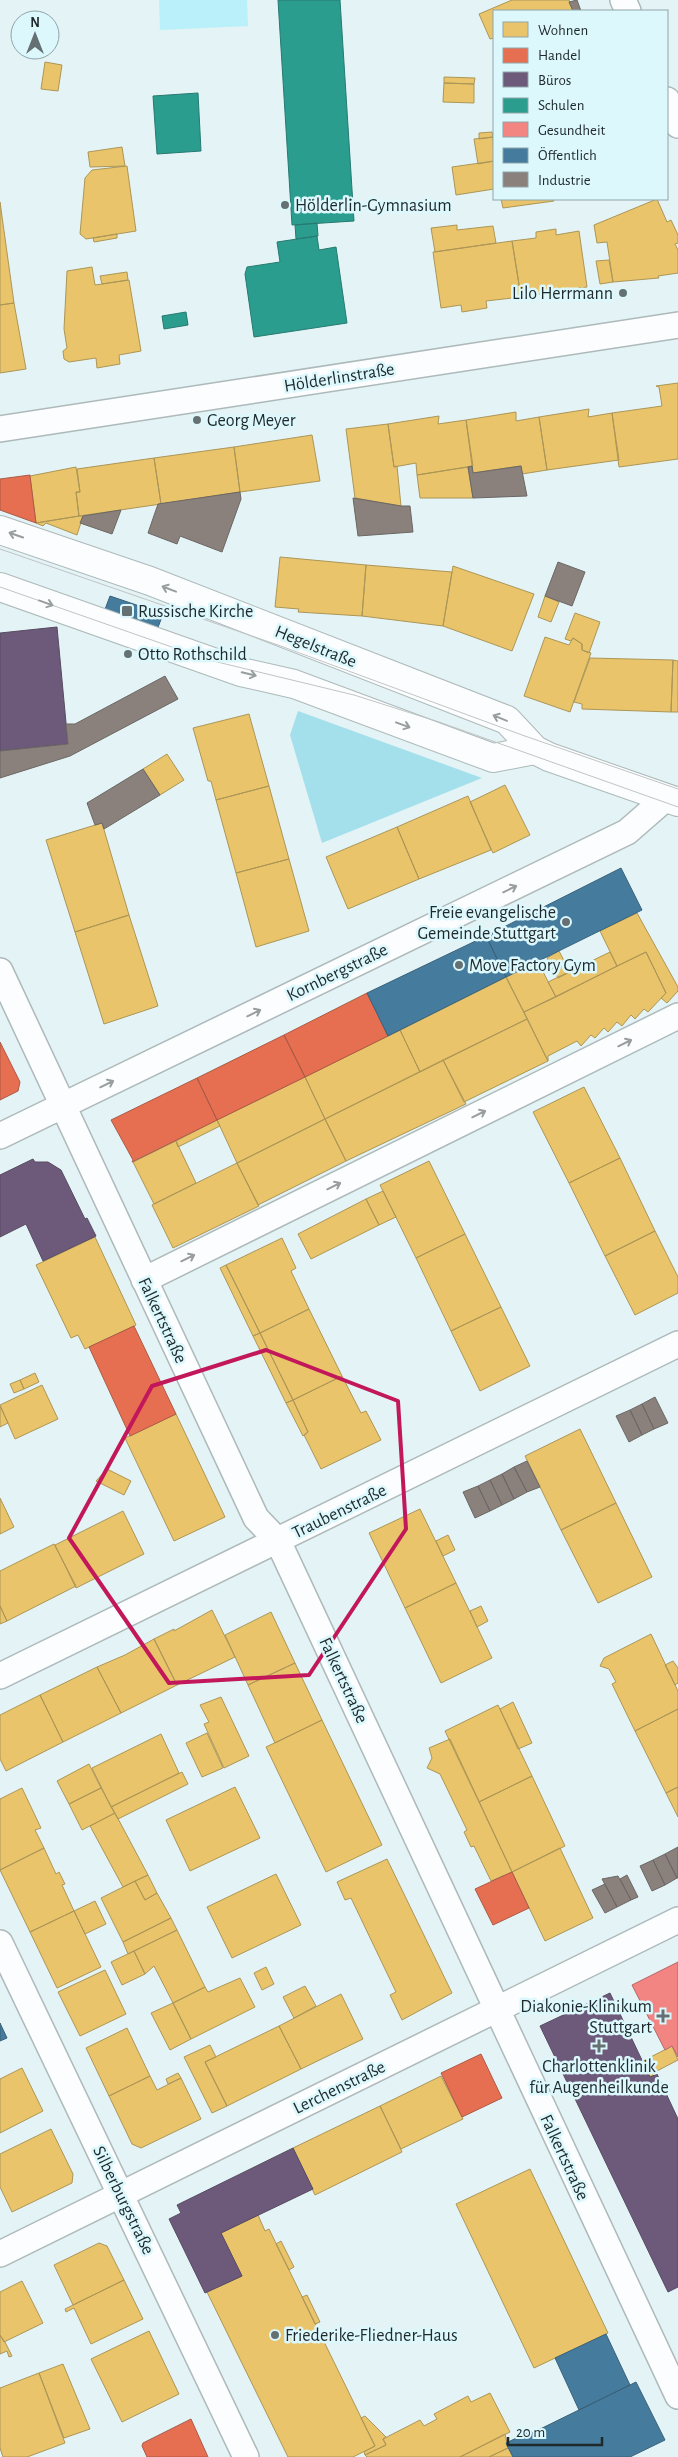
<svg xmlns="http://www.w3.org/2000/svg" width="678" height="2457" font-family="'Alegreya Sans',sans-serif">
<rect width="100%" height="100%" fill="#e4f3f5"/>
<path fill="#b9f0fa" d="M159 0H247L248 26 160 30Z"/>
<path fill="#a4e0eb" d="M298 711 482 778 322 843 290 735Z"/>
<path fill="#e9c46a" stroke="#ac9657" d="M512 0H569L573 11H494V38L490 39 479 14Z
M45 62 62 65 58 91 41 89Z
M444 77 475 78 474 84 444 83Z
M444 83 474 84V103L443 102Z
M492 132 493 137 479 139V133Z
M493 137 494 161 478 164 474 139Z
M122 147 125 166 90 167 88 152Z
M494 161V189L456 195 452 167Z
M127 166 136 231 86 239 80 234 85 178 92 170Z
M501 199H553L554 201 503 208Z
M657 199 667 222 671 220 678 235V243L675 244 678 250V273L658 276 659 278 613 282 607 242 597 243 594 225Z
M0 202 14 303 0 305Z
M457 225V230L493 226 496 243 435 252 431 228Z
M556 229V235L579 231 587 287 521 297 512 241 536 238V232Z
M117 234V238L94 242 93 238Z
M512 241 521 297 486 301 487 308 462 312 461 305 441 308 433 252Z
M609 260 613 282 600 284 596 261Z
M92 267 95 285 129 280 141 351 119 355 120 364 97 368 96 358 69 362 64 359 63 351 67 348 64 329 67 271Z
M127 272 128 280 102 284 100 276Z
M14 303 26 369 0 373V305Z
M678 383V459L619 467 612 413 662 406 659 387 656 386Z
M589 409 588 417 612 413 619 460 547 470 539 417Z
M516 412V421L539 417 547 470 522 474 521 466 473 473 466 420Z
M439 416 438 424 466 420 473 466 417 475 416 463 394 467 388 424Z
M388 424 394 467 397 466 401 506 355 498 346 429Z
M312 435 320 481 240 492 234 447Z
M234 447 240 492 161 504 154 458Z
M154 458 161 504 79 516 76 492H80L77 469Z
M76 467 80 492H76L79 516 36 523 30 476Z
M468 467 473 498H420L417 475Z
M79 516H83L77 535 46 523 43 526 36 523Z
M280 557 366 565 362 616 298 612 299 609 275 607Z
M366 565 452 572 443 626 362 616Z
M453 566 534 594 512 651 443 626Z
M545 596 559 602 551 622 538 617Z
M575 613 600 622 589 653 582 650V644L573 638 571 641 565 639Z
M545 637 569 645 573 638 582 644V650L591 653 570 712 524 696Z
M590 658 673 660 671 712 582 709V704L574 702Z
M673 660 678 661V712H671Z
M249 714 269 786 216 800 211 781H208L193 728Z
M167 754 184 780 160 795 143 769Z
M505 785 530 835 493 853 470 802Z
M269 786 289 859 236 873 216 800Z
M468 796 491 850 419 879 397 827Z
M102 823 129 915 75 932 46 840Z
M397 827 419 879 348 909 326 857Z
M289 859 309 931 256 947 236 873Z
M637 913 678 987V991L667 1003 661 998 666 993 646 952 617 966 600 931Z
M129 915 158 1006 104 1024 75 932Z
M559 951 570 972 558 978 547 958Z
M610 952 617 966 556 997 548 982Z
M646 952 666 993 648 1012 644 1009 635 1019 631 1015 622 1026 617 1022 608 1032 604 1028 595 1038 591 1035 581 1046 577 1041 548 1056V1061L524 1012Z
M538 962 556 997 524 1012 506 977Z
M506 977 527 1019 420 1072 400 1030Z
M527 1019 548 1061 464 1102 443 1060Z
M400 1030 420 1072 325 1119 305 1077Z
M443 1060 466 1104 346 1161 325 1119Z
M305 1077 325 1119 237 1163 217 1120Z
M584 1087 620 1158 569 1183 533 1112Z
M325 1119 346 1161 258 1205 237 1163Z
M217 1120 220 1126 178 1147 176 1141Z
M176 1141 196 1183 154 1204 133 1162Z
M620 1158 655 1231 605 1256 569 1183Z
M429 1161 465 1234 416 1258 380 1185Z
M237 1163 259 1206 173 1248 152 1205Z
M383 1191 396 1217 379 1225 366 1199Z
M366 1199 379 1225 311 1259 298 1234Z
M655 1231 678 1277V1293L635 1315 605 1256Z
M465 1234 501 1307 451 1331 416 1258Z
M95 1237 136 1325 85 1349 78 1335 71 1338 36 1265Z
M282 1238 296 1268 291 1271 309 1309 260 1333 226 1265Z
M226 1265 260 1333 253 1336 220 1268Z
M501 1307 530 1366 480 1391 451 1331Z
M309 1309 342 1376 293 1400 260 1333Z
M260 1333 293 1400 286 1403 253 1336Z
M35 1373 39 1382 24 1389 20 1380Z
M342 1376 361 1413 366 1411 381 1440 321 1469 304 1435 308 1432 293 1400Z
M20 1380 24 1389 14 1393 10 1384Z
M42 1385 58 1419 15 1439 0 1405Z
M293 1400 308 1432 303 1436 286 1403Z
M0 1406 8 1423 0 1427Z
M176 1414 225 1517 174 1541 125 1438Z
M580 1429 616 1503 561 1530 525 1456Z
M107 1469 131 1481 124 1495 96 1481Z
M0 1498 14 1527 0 1534Z
M616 1503 652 1577 598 1603 561 1530Z
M420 1509 456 1583 405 1608 369 1533Z
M123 1511 144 1554 76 1588 55 1545Z
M448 1535 455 1550 443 1556 436 1541Z
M54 1544 76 1586 7 1621 0 1606V1571Z
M456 1583 492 1658 441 1683 405 1608Z
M0 1606 7 1621 0 1624Z
M481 1606 488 1621 477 1627 470 1611Z
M212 1610 235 1657 177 1685 154 1639 174 1629V1631Z
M271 1612 295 1663 248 1685 225 1635Z
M651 1634 678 1691V1709L635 1731 612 1684 616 1682 609 1669 600 1666 604 1658Z
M154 1639 177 1685 121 1713 97 1667 125 1655Z
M673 1661 678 1668V1683L675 1685 665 1665Z
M295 1663 322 1720 275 1743 248 1685Z
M97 1667 121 1713 63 1742 40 1695Z
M40 1695 63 1742 6 1771 0 1759V1715Z
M221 1697 249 1756 224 1768 204 1724 209 1722 200 1705Z
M513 1702 532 1743 518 1749 500 1709Z
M498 1705 532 1776 479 1802 445 1731Z
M678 1709V1787L666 1793 635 1731Z
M322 1720 382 1845 326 1872 266 1747Z
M207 1733 223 1768 202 1777 186 1743Z
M161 1734 179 1773 111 1807 92 1768Z
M450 1739 512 1872 491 1881 474 1846 471 1847 464 1832 467 1830 440 1774 427 1768 432 1758 429 1748Z
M89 1764 101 1788 69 1804 57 1781Z
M182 1772 188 1784 118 1819 111 1807Z
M532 1776 565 1846 512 1872 479 1802Z
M235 1787 260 1838 190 1871 166 1820Z
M678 1787V1817L666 1793Z
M22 1788 41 1828 35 1830 44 1848 0 1870V1799Z
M101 1788 115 1813 82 1830 69 1804Z
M115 1813 148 1875 123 1887 90 1826Z
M44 1848 56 1874 59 1872 65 1884 62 1885 74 1911 30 1932 0 1870Z
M560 1848 593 1918 545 1941 512 1872Z
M387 1859 452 1993 402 2020 390 1995 396 1992 351 1898 345 1900 337 1882Z
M276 1874 301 1925 232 1958 207 1907Z
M148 1875 157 1893 145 1900 135 1881Z
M135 1881 145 1900 157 1893 171 1918 123 1942 101 1898Z
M95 1901 106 1924 85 1934 74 1911Z
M74 1911 101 1967 57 1988 30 1932Z
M171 1918 177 1930 128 1954 123 1942Z
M177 1930 205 1987 173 2003 154 1966 145 1974 134 1951Z
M134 1951 145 1974 122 1985 111 1962Z
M266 1967 274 1984 262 1990 254 1973Z
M105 1970 126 2014 80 2036 58 1992Z
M240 1978 255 2007 191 2039 173 2003 205 1987 208 1992Z
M305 1986 316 2006 294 2018 283 1997Z
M341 1994 363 2039 301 2069 279 2026Z
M173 2003 191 2039 170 2050 151 2013Z
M279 2026 301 2069 227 2106 205 2062Z
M127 2028 150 2076 109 2096 86 2048Z
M210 2045 216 2057 205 2062 227 2106 212 2113 184 2057Z
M672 2046 678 2060 655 2072 657 2074 650 2077 643 2061Z
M22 2068 43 2111 0 2133V2079Z
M178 2073 181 2078 168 2084 166 2079Z
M150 2076 157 2090 181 2078 201 2119 141 2148 132 2144 109 2096Z
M441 2076 463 2119 401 2149 380 2106Z
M380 2106 402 2152 315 2195 293 2148Z
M51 2129 73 2174 72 2183 12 2212 0 2187V2154Z
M530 2169 608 2333 534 2368 456 2204Z
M258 2215 265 2231 269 2229 375 2446 353 2457H288L207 2292 242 2276 221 2233Z
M281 2241 294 2267 289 2270 276 2244Z
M99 2243 107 2246 124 2280 73 2305 54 2265Z
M124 2280 143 2319 91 2344 74 2308 66 2312 65 2309Z
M22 2281 43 2323 4 2342 0 2335V2292Z
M307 2295 320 2322 315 2324 302 2297Z
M149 2331 179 2394 122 2422 91 2359Z
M0 2335 5 2342 12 2356 9 2357 7 2351 0 2354Z
M63 2364 90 2429 64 2438 39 2373Z
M39 2373 65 2443 27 2457H3L0 2448V2388Z
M490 2393 510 2432 460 2457H367L365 2455 386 2445 383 2439 420 2420 424 2426 437 2419 434 2414 468 2396 471 2402Z
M365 2416 386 2437 383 2439 386 2445 365 2455 364 2452 375 2446 361 2418Z
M505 2434 508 2448 489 2457H460Z
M508 2448 513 2457H489Z"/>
<path fill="#e76f51" stroke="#ab5a46" d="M30 475V476L36 523 0 510V479Z
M367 993 388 1036 305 1077 284 1035Z
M284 1035 305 1077 217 1120 197 1078Z
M0 1042 20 1082 18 1091 0 1100Z
M197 1078 217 1120 132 1162 133 1160 111 1120Z
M134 1326 176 1414 130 1436 89 1347Z
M512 1872 529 1908 493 1925 475 1889Z
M481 2054 502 2098 462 2117 441 2073Z
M191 2419 208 2457H147L142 2446 143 2443Z"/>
<path fill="#6d597a" stroke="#564b62" d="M57 627 68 744 0 751V633Z
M33 1159 35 1162H48L61 1170 85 1219 87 1218 96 1236 43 1261 26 1224 0 1237V1175Z
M610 1993 650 2077 657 2074 678 2119V2287L668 2292 540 2026Z
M293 2148 313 2189 221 2233 242 2276 205 2293 169 2219 181 2213 177 2205Z"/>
<path fill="#2a9d8f" stroke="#277a71" d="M278 0H340L354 221 292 225Z
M198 93 201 151 157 154 153 96Z
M317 223 318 236 296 239 295 225Z
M317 236 319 250 336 247 347 323 254 337 245 274 247 267 280 262 277 242Z
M186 312 188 325 164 329 162 316Z"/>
<path fill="#f28482" stroke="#b36968" d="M678 1962V2057L672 2046 665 2050 632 1985Z"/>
<path fill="#457b9d" stroke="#3a627b" d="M110 596 163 614 157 630 104 612Z
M621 868 642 910 506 977 486 936Z
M486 936 506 977 388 1036 367 993Z
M0 2023 7 2038 0 2041Z
M606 2334 630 2385 579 2410 555 2358Z
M636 2382 665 2440 630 2457H513L506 2443 531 2431 532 2433Z"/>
<path fill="#8a817c" stroke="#6a6764" d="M577 0 581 11H573L569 2Z
M472 466 473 473 521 466 527 496 473 498 468 467Z
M240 492 241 499 222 552 180 536 177 544 148 533 158 504Z
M353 498 401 506H410L413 532 358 536Z
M121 510 112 534 80 523 83 516Z
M558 562 585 572 572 606 545 596Z
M165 676 178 699 70 756 0 778V751L68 744 66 724H75Z
M143 769 160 795 104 829 102 823 95 825 87 803Z
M655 1397 668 1423 654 1429 642 1404Z
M642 1404 654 1429 642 1435 630 1410Z
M630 1410 642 1435 629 1442 616 1416Z
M527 1461 540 1487 527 1492 514 1467Z
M514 1467 527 1492 514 1499 502 1474Z
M502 1474 514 1499 502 1505 490 1480Z
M490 1480 502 1505 490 1511 478 1486Z
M478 1486 490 1511 475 1518 463 1492Z
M678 1847V1878H677L665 1854Z
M665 1854 677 1878 665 1885 653 1860Z
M653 1860 665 1885 652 1891 640 1866Z
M627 1875 638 1897 631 1900 620 1879Z
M618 1876 631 1900 617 1907 602 1879Z
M605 1884 617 1907 605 1913 592 1890Z"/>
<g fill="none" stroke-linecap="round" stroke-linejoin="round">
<g stroke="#adb9ba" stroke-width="28">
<path id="minor" d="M623 0 628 11
M667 100 678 125
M0 429 678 325
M0 971 256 1518 278 1541 678 2396
M0 1136 627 832 666 798
M144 1280 678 1016
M0 1676 678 1344
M0 1943 246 2457
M0 2254 678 1920"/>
</g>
<g stroke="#adb9ba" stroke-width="30">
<path id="tertiary" d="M0 530 150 581 507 720 535 750 549 757 678 802
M0 587 241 672 294 684 493 758 535 750"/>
</g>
<use href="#minor" stroke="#fbfdfe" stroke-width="25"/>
<use href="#tertiary" stroke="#fbfdfe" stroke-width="28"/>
<path stroke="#c0c4c5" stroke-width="1" d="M0 549 278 645 522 735 678 789
M0 587 209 660 354 695 439 722 678 807"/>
</g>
<defs><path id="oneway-shaft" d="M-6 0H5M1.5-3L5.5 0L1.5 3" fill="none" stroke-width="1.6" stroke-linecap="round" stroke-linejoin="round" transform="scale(1.25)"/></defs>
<g stroke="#989e9f">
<use href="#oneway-shaft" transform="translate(16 535) rotate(-161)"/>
<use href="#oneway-shaft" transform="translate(169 589) rotate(-159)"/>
<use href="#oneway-shaft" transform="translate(46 603) rotate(20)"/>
<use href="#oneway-shaft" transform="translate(249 674) rotate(14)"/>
<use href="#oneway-shaft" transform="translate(500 718) rotate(-158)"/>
<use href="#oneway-shaft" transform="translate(403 725) rotate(20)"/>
<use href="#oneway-shaft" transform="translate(510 889) rotate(-26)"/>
<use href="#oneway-shaft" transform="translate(254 1013) rotate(-26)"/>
<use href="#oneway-shaft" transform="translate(625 1043) rotate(-26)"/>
<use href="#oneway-shaft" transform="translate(107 1084) rotate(-26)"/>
<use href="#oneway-shaft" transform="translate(479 1114) rotate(-26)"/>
<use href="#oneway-shaft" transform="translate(334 1186) rotate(-26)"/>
<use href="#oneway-shaft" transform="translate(188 1258) rotate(-26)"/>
</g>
<path fill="none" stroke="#c2185b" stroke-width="4" stroke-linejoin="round" d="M266 1350 398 1401 406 1529 309 1675 169 1683 69 1538 152 1386Z"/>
<g fill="#647072" stroke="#dcf8fd" stroke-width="2">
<circle cx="285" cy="205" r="5"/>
<circle cx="623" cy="293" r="5"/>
<circle cx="197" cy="420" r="5"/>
<rect x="121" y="605" width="12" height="12" rx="2.5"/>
<circle cx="128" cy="654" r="5"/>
<circle cx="566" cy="922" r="5"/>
<circle cx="459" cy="965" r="5"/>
<path d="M660.5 2008.5h5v5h5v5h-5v5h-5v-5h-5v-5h5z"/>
<path d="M596.5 2038.5h5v5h5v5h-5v5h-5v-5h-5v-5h5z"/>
<circle cx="275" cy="2335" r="5"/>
</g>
<g text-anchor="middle" stroke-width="5" stroke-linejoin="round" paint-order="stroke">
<g font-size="18" fill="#1f292b" stroke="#dcf8fd" text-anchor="start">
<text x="295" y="211">Hölderlin-Gymnasium</text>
<text x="613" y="299" text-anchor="end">Lilo Herrmann</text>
<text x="207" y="426">Georg Meyer</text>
<text x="138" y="617">Russische Kirche</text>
<text x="138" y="660">Otto Rothschild</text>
<text x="556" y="918" text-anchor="end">Freie evangelische<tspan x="556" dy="21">Gemeinde Stuttgart</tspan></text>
<text x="469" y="971">Move Factory Gym</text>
<text x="652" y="2012" text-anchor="end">Diakonie-Klinikum<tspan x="652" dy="21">Stuttgart</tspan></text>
<text x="599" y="2072" text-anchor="middle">Charlottenklinik<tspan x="599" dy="21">für Augenheilkunde</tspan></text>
<text x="285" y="2341">Friederike-Fliedner-Haus</text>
</g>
<g font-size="18" fill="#1f292b" stroke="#dcf8fd">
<text transform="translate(339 377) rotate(-9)" y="6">Hölderlinstraße</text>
<text transform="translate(316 646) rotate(22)" y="6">Hegelstraße</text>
<text transform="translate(337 972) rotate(-26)" y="6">Kornbergstraße</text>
<text transform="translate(163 1320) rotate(65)" y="6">Falkertstraße</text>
<text transform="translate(339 1511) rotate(-26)" y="6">Traubenstraße</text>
<text transform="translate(344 1680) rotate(65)" y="6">Falkertstraße</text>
<text transform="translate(339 2087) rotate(-26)" y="6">Lerchenstraße</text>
<text transform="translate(565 2157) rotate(65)" y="6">Falkertstraße</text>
<text transform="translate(124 2200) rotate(64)" y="6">Silberburgstraße</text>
</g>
</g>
<rect x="493" y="10" width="175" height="190" fill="#dcf8fd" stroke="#90a5a9"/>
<rect x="503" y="22" width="25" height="15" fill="#e9c46a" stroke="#90a5a9"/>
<text x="538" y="35" font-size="15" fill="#1f292b">Wohnen</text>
<rect x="503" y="48" width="25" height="15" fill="#e76f51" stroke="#90a5a9"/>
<text x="538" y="60" font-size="15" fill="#1f292b">Handel</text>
<rect x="503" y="72" width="25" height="15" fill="#6d597a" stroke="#90a5a9"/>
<text x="538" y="85" font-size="15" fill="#1f292b">Büros</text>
<rect x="503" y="98" width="25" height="15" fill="#2a9d8f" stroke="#90a5a9"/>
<text x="538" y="110" font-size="15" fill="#1f292b">Schulen</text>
<rect x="503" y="122" width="25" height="15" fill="#f28482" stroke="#90a5a9"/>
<text x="538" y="135" font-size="15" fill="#1f292b">Gesundheit</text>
<rect x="503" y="148" width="25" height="15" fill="#457b9d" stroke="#90a5a9"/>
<text x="538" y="160" font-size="15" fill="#1f292b">Öffentlich</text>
<rect x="503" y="172" width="25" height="15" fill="#8a817c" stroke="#90a5a9"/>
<text x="538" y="185" font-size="15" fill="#1f292b">Industrie</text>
<g transform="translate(35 35)"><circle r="24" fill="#dcf8fd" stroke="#90a5a9"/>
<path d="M0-4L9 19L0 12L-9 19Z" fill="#647072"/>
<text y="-8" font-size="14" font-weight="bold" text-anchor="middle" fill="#1f292b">N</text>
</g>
<path d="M508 2437v8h94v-8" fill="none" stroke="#1f292b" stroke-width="2.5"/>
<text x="516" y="2437" font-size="15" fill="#1f292b" stroke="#dcf8fd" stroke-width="4" paint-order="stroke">20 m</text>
</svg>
